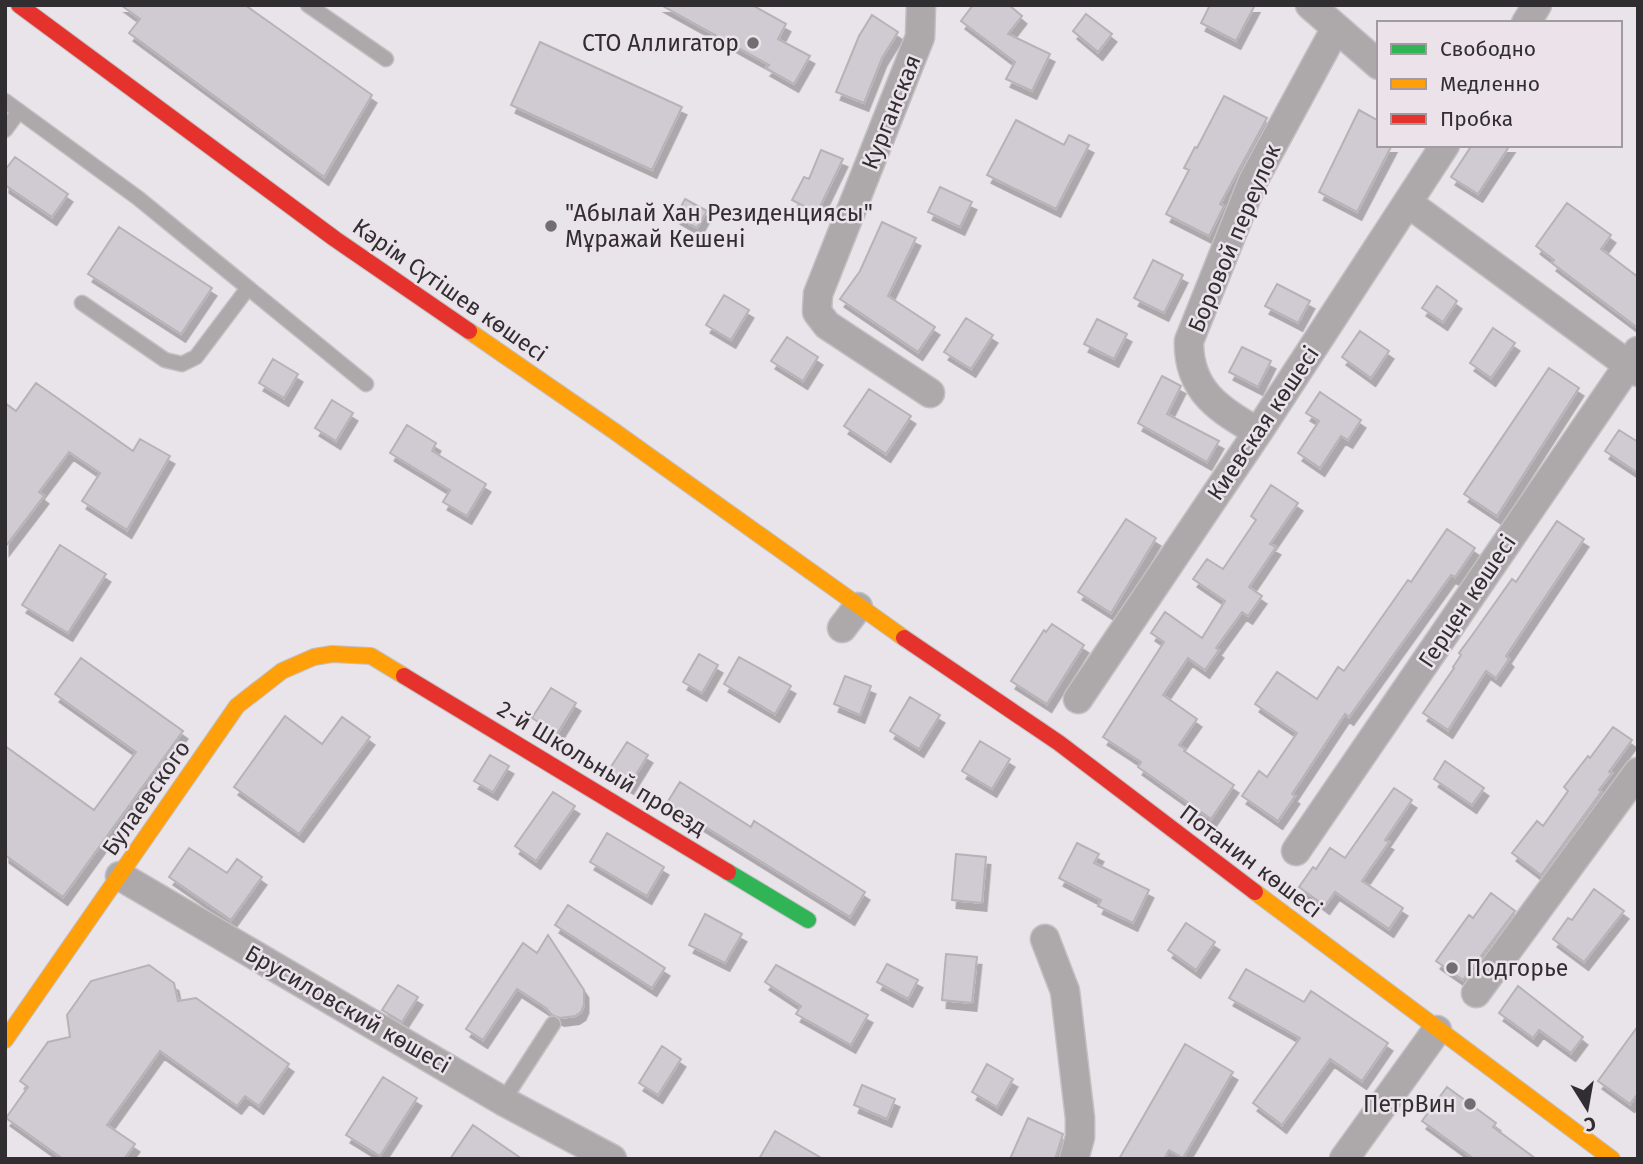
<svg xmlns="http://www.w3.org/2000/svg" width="1643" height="1164" font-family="'Fira Sans',sans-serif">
<defs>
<filter id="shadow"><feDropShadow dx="4.5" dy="8" stdDeviation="0" flood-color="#0004"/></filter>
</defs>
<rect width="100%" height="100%" fill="#e9e4e9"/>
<path fill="#d0cbd3" stroke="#b6b3b7" stroke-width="2" filter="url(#shadow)" d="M121 5H245L372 95 324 177 129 33 140 19Z
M661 5H752L786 24 778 39 810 56 794 84 766 68 769 65Z
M973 5H1009L1022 16 1008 34 1050 54 1032 91 1006 79 1015 62 961 21Z
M1210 5H1255L1236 41 1201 23Z
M1086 14 1112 34 1098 52 1073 31Z
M872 15 898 32 882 58 864 103 836 92 859 36Z
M540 42 682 107 652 170 511 105Z
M1224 96 1267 118 1220 204 1224 206 1209 236 1166 214 1189 170 1184 168 1195 147 1197 148Z
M1359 110 1379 121V145H1392L1357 212 1319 192Z
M1016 120 1064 145 1069 135 1089 145 1056 209 987 175Z
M1472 145H1510L1478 194 1451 177Z
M821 150 843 159 817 213 792 200 804 177 809 179Z
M15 157 68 194 52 217 5 185V170Z
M940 187 972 202 960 227 928 212Z
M685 199 707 211 697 228 676 216Z
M1567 203 1611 235 1601 249 1638 277V328L1552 263 1554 260 1536 246Z
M882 222 916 238 888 296 935 327 918 352 840 299 860 271Z
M119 227 212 288 181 334 88 274Z
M1153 260 1183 275 1164 313 1134 298Z
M1277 284 1310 301 1298 323 1265 306Z
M1437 286 1457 301 1443 322 1422 308Z
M724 295 749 310 731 340 706 325Z
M966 318 993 335 971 369 944 352Z
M1097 319 1127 334 1114 359 1084 344Z
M1493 328 1515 343 1491 378 1470 363Z
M1360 331 1389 351 1371 378 1342 357Z
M787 337 818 357 803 381 771 361Z
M1242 347 1271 361 1258 387 1229 372Z
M273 359 298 374 284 398 259 383Z
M1549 368 1579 388 1497 516 1464 494Z
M1162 376 1181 386 1167 414 1219 441 1207 462 1138 423Z
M36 383 133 451 140 439 170 456 127 530 82 501 100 473 69 452 39 492 44 496 5 547V403L16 411Z
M869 389 911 416 886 454 844 426Z
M1320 392 1361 420 1348 440 1341 436 1320 468 1298 453 1319 421 1306 413Z
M332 400 353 413 336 441 315 428Z
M407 425 436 443 432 451 486 484 467 516 443 502 450 490 390 453Z
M1619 430 1638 442V473L1605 451Z
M1271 485 1298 503 1270 544 1276 547 1249 587 1262 596 1248 616 1242 612 1216 648 1219 650 1205 670 1188 658 1163 695 1197 719 1179 745 1185 749 1184 751 1234 785 1211 819 1138 767 1141 762 1103 737 1164 642 1151 633 1165 612 1202 638 1225 601 1193 579 1207 559 1223 569 1256 520 1251 516Z
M1126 519 1156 538 1111 613 1078 592Z
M1557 521 1584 539 1506 656 1509 659 1496 678 1486 671 1448 730 1423 713 1454 668 1453 667 1461 655 1459 653 1473 634 1512 579 1516 582Z
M1447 529 1475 548 1455 577 1451 575 1349 717 1345 714 1292 794 1295 796 1278 821 1242 796 1259 771 1267 777 1297 733 1255 704 1277 672 1317 699 1338 667 1344 671 1408 580 1411 582Z
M60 545 106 574 68 633 22 605Z
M1052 624 1084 645 1047 704 1011 681 1044 630 1046 632Z
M699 654 718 665 702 693 683 682Z
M739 657 791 686 775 714 724 684Z
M81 658 183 731 63 897 5 855V746L94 810 136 752 55 694Z
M845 676 871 686 860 715 834 704Z
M551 688 576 703 557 734 532 718Z
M910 697 940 715 919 749 890 731Z
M285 716 322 744 342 717 370 737 299 834 234 787Z
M1613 727 1632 740 1609 772 1612 773 1599 790 1601 792 1541 875 1512 853 1537 821 1543 826 1568 791 1564 787 1588 756 1590 758Z
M980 741 1010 759 992 789 962 771Z
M627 742 648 755 629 786 607 773Z
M490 755 509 766 493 792 474 781Z
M1445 761 1484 788 1472 805 1434 779Z
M680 782 751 827 754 821 865 892 850 917 667 803Z
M1394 788 1412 800 1385 840 1389 842 1362 881 1403 908 1389 929 1335 892 1325 906 1299 887 1313 867 1316 869 1330 848 1345 858Z
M553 792 575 806 536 861 515 846Z
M607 833 664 867 647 896 590 862Z
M1077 843 1099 854 1094 863 1149 890 1133 923 1098 906 1101 900 1059 878Z
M189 848 227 873 237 859 262 877 231 920 169 877Z
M956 854 986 857 982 903 952 900Z
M1594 889 1624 911 1584 962 1553 939 1568 918 1572 920Z
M1491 893 1515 911 1463 980 1436 961 1469 915 1473 918Z
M568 905 665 968 652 988 555 925Z
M705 914 742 934 725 963 689 945Z
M1186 923 1215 942 1196 970 1168 950Z
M548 935 584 990V1005L581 1012 575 1016 560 1018 552 1015 546 1008 517 989 483 1040 466 1029 523 943 537 953Z
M946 954 977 957 972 1003 942 1000Z
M887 964 918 980 908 999 877 982Z
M149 965 174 983 178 1001 196 998 289 1064 259 1106 245 1096 237 1106 160 1051 107 1125 135 1144 124 1159H63L6 1118 28 1087 20 1081 48 1042 70 1037 67 1015 91 981Z
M776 965 868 1015 851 1045 796 1014 801 1006 765 982Z
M1246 969 1304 1002 1311 991 1388 1043 1362 1081 1330 1059 1282 1125 1253 1103 1300 1038 1229 998Z
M398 985 418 997 402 1022 382 1010Z
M1518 986 1583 1037 1571 1053 1539 1030 1533 1038 1499 1013Z
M1638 1026V1093L1630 1104 1598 1081Z
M1185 1044 1233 1072 1183 1158 1169 1150 1164 1159H1119Z
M662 1046 681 1059 658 1095 639 1083Z
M987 1064 1013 1079 997 1107 972 1092Z
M383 1077 417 1098 380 1156 346 1135Z
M862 1085 895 1099 887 1119 854 1105Z
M1447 1087 1496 1123 1493 1127 1536 1159H1474L1422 1121Z
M1028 1118 1063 1134 1055 1159H1010Z
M473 1125 522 1159H450Z
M775 1131 823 1159H759Z"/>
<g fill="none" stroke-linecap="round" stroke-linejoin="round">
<g stroke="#c3c0c3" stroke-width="17">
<path id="lane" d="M308 5 386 59
M5 101 138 198 366 384
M5 130 19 111
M82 303 165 360 182 364 196 357 248 288
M503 1101 553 1024"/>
</g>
<g stroke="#c3c0c3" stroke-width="31">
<path id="street" d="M921 5 920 37 818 294 817 312 827 325 930 393
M1310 5 1379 65
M1526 23 1537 5
M1408 203 1638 372
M1258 432C1220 410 1188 391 1189 341L1253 181 1336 28
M842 628 858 607
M1078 699 1258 432 1445 145
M1296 851 1638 351
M120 876 503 1101 612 1159
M1045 939 1065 991 1080 1118V1137L1074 1159
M1476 993 1638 772
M1344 1159 1437 1030"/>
</g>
<g stroke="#c3c0c3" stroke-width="18">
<path id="fast" d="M728 872 808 920"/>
</g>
<g stroke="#c3c0c3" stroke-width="18">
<path id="slow" d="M469 331 614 431 904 638
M1255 892 1612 1159
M5 1040 237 706 282 671 314 657 332 654 371 656 404 676"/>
</g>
<g stroke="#c3c0c3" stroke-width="18">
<path id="jam" d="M19 5 335 239 469 331
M904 638 1059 743 1255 892
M404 676 728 872"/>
</g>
<use href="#lane" stroke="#ada8aa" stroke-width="14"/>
<use href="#street" stroke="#ada8aa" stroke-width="28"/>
<use href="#fast" stroke="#30b455" stroke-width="16"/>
<use href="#slow" stroke="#ff9f0a" stroke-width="16"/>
<use href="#jam" stroke="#e5322d" stroke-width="16"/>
</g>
<g fill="#716e71" stroke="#ebe2ea" stroke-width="2.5">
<circle cx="753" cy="43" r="7"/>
<circle cx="551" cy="226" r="7"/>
<circle cx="1452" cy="968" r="7"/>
<circle cx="1470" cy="1104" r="7"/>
</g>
<g text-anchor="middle" stroke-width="5" stroke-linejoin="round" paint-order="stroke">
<g font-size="23" fill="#312e31" stroke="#ebe2ea" text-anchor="end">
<text x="739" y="51">СТО Аллигатор</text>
<text x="565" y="221" text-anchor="start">"Абылай Хан Резиденциясы"<tspan x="565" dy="26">Мұражай Кешені</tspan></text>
<text x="1466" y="976" text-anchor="start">Подгорье</text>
<text x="1456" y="1112">ПетрВин</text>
</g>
<g font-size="23" fill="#312e31" stroke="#ebe2ea">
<text transform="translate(891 112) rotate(-68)" y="8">Курганская</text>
<text transform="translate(1234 238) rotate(-67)" y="8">Боровой переулок</text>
<text transform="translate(450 290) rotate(35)" y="8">Кәрім Сүтішев көшесі</text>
<text transform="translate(1263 423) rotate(-56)" y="8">Киевская көшесі</text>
<text transform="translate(1467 601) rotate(-56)" y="8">Герцен көшесі</text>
<text transform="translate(602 768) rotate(31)" y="8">2-й Школьный проезд</text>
<text transform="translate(146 798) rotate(-55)" y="8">Булаевского</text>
<text transform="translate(1251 861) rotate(37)" y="8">Потанин көшесі</text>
<text transform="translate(348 1009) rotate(30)" y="8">Брусиловский көшесі</text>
</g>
</g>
<rect width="1643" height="1164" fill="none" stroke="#312e31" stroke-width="14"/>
<rect x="1377" y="21" width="245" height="126" fill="#ebe2ea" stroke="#a19aa0" stroke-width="2"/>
<rect x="1391" y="44" width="35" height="10" fill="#30b455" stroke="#a19aa0" stroke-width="2"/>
<text x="1440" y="56" font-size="21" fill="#312e31">Свободно</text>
<rect x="1391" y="79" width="35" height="10" fill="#ff9f0a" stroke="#a19aa0" stroke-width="2"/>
<text x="1440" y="91" font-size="21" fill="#312e31">Медленно</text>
<rect x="1391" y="114" width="35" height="10" fill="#e5322d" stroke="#a19aa0" stroke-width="2"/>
<text x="1440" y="126" font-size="21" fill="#312e31">Пробка</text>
<g transform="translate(1587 1108) rotate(169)" stroke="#ebe2ea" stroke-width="5" paint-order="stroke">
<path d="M0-5L12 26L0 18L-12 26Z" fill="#312e31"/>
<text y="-10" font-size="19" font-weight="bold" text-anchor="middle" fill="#312e31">С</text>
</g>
</svg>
